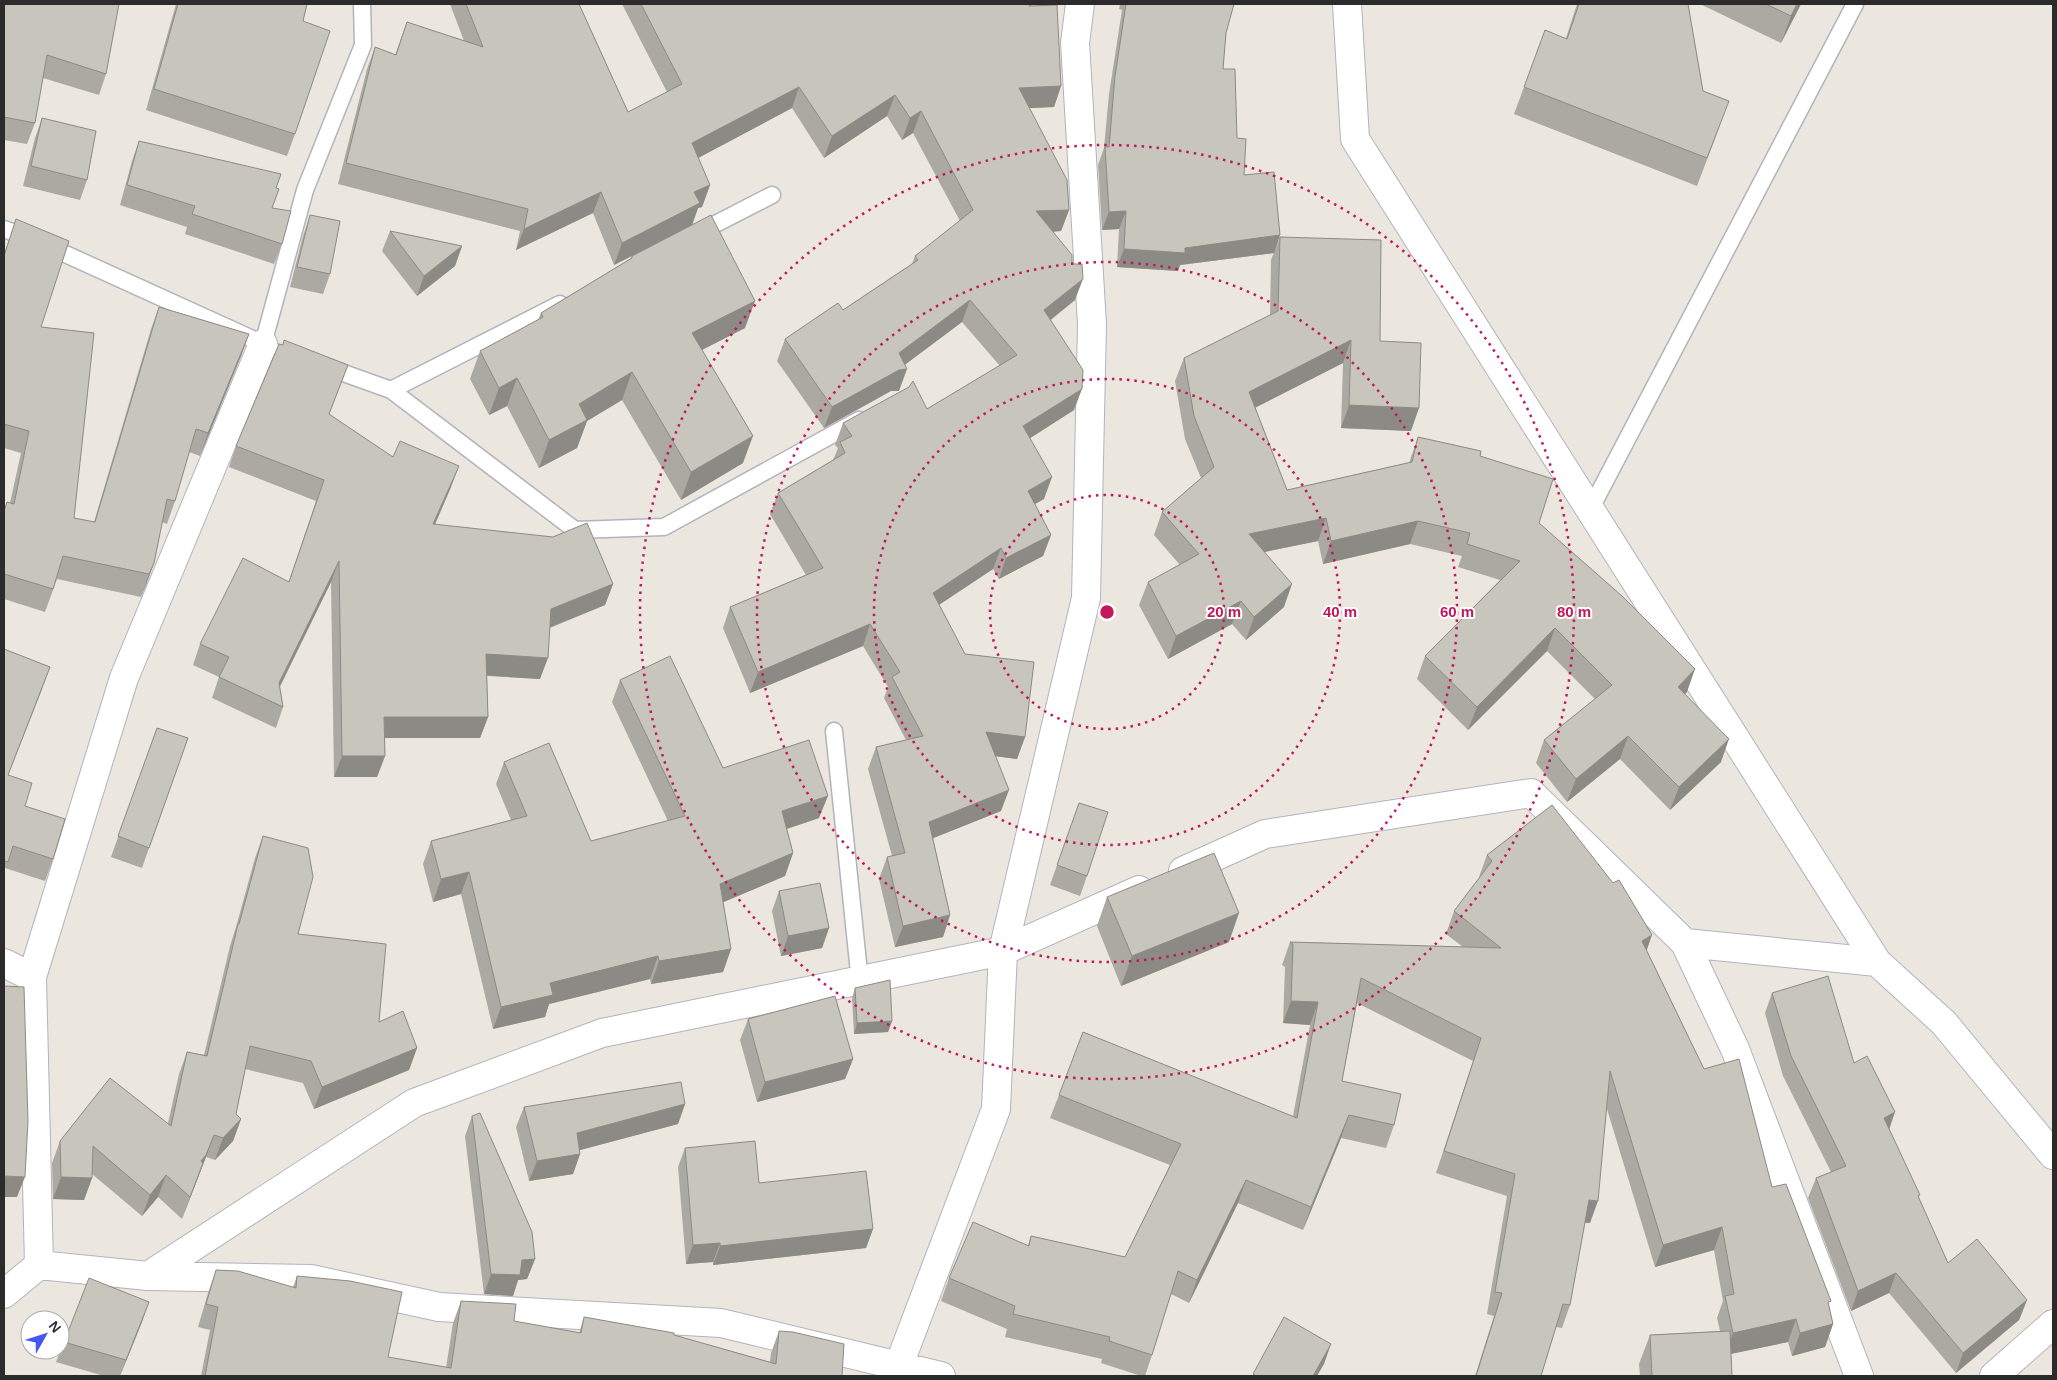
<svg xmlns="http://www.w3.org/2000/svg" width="2057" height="1380" font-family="Helvetica,sans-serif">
<rect width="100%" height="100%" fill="#ece7de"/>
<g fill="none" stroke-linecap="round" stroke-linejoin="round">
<g stroke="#b1b3be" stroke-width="19">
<path id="lane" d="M4 229 39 242 270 347
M698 233 772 195
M263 344 305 190 363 45 362 4
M324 366 391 390 575 530 664 527 859 420
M391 390 560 304
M1590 510 1855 4
M834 731 860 982"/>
</g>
<g stroke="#b1b3be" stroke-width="30">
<path id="street" d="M1347 4 1355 139 1877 962
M1183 871 1265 834 1531 793 1685 943 1735 1049 1859 1376
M1685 943 1877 962 1944 1023 2053 1155
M4 963 32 977
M39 1265 32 977 124 678 263 344
M148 1276 311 1279 439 1307 721 1323 941 1376
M4 1294 39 1265 148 1276 414 1103 602 1033 1003 951 1139 890
M896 1376 899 1365 996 1109 1003 951 1086 598 1092 324 1075 43 1080 4
M1994 1376 2053 1324"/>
</g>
<use href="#lane" stroke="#fff" stroke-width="16"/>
<use href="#street" stroke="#fff" stroke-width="28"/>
</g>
<path fill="#aca9a2" d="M4 4 106 74 99 95 43 78 35 123 27 144 4 140Z
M176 4H307L303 21 295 134 287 156 146 110Z
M450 4H579L628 112 667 92 622 4H1033L1031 6 1061 86 1054 107 1029 108 1069 210 1061 231 1053 232 1075 300 1051 320 1074 410 1030 438 1044 499 1035 504 1051 535 1043 556 999 579 993 569 939 605 965 654 1025 737 1017 759 995 756 1001 811 933 838 950 915 943 937 895 947 879 879 887 857 892 856 868 769 876 747 906 740 884 698 888 687 863 646 750 693 723 628 730 607 806 575 770 514 778 493 833 460 838 448 835 445 843 423 927 409 1000 366 962 322 904 365 899 391H891L824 428 777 361 785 339 843 310 912 264 915 256 960 221 913 133 902 140 887 116 824 158 792 108 698 158 710 185 702 207 698 208 692 225 745 328 702 350 743 463 681 500 622 400 587 421 577 448 539 468 507 406 489 415 470 379 480 351 538 320 541 313 630 259 632 256 614 265 593 213 516 250 520 231 338 184 367 69 375 47 395 55 407 22 464 41Z
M1120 4H1234L1226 33 1223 69 1244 175 1280 235 1274 253 1180 265 1178 271 1117 267 1119 229 1102 230 1098 165 1104 148 1109 94 1122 10 1119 9Z
M1577 4H1688L1703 91 1719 128 1697 186 1514 114 1524 87 1566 38Z
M1700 4H1801L1781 43Z
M42 118 87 180 80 200 23 186 35 138Z
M139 141 276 188 272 208 282 244 274 264 185 234 187 227 120 205 132 161Z
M310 215 330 274 323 294 290 287 303 236Z
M16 219 41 327 74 518 94 522 151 329 159 307 249 334 241 356 200 456 189 452 175 501 167 524 162 522 154 563 141 597 57 579 45 612 4 599V510L7 502 10 503 21 453 4 448V254Z
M390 231 462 246 455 266 417 296 382 251Z
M1280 237 1380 341 1411 431 1341 428 1343 363 1255 407 1287 490 1409 463 1418 437 1480 456 1687 692 1685 694 1721 762 1670 810 1620 759 1567 802 1536 763 1544 740 1595 699 1547 651 1468 730 1417 679 1425 656 1500 580 1458 567 1462 556 1410 544 1323 564 1318 541 1264 552 1284 607 1246 640 1232 624 1168 659 1139 605 1148 582 1180 565 1154 535 1162 512 1201 478 1185 439 1175 381 1184 358 1270 315 1271 260Z
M348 365 329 415 393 457 451 487 435 525 613 584 605 605 550 628 540 679 487 676 488 717 480 738H384L385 756 377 777H334L331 582 280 687 283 707 276 728 212 698 219 677 193 665 200 644 289 581 316 501 229 467 236 446Z
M4 649 42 689 8 775 53 859 45 881 5 868 4 873Z
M620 680 723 768 819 818 787 829 793 853 785 876 723 902 731 949 723 972 651 984 650 979 549 1004 545 1017 493 1029 461 894 433 902 423 864 431 841 511 820 496 784 504 762 591 841 668 821 612 702Z
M157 728 188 738 142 868 111 857Z
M1079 803 1087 876 1080 896 1050 885Z
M263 836 298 934 379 1022 417 1048 409 1070 314 1109 303 1083 245 1069 236 1114 241 1119 233 1141 215 1160 206 1157 182 1219 158 1197 142 1216 92 1174V1178L84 1200 53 1199 52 1163 60 1141 168 1123 179 1074 187 1052 204 1055 230 946 236 927 255 858Z
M1487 855 1647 951 1704 1069 1772 1187 1829 1306 1833 1324 1825 1347 1792 1356 1788 1342 1731 1354 1732 1376H1640L1639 1364 1650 1335 1720 1331 1717 1318 1723 1301 1714 1250 1655 1267 1607 1109 1590 1223H1585L1570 1305 1562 1328 1556 1327 1541 1376H1475L1494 1316 1487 1314 1507 1196 1436 1173 1473 1061 1357 1003 1342 1081 1394 1125 1386 1148 1341 1138 1303 1230 1238 1203 1189 1303 1171 1294 1152 1355 1145 1376H1141L1101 1363 1102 1359 1005 1337 1007 1329 941 1301 949 1278 1028 1245 1031 1236 1125 1257 1170 1165 1050 1118 1059 1095 1293 1116 1310 1025 1283 1023 1285 967 1282 965 1290 942 1463 947 1446 934 1454 911 1480 878 1479 877Z
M779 891 829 928 822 948 781 956 772 911Z
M1107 897 1229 942 1121 986 1097 926Z
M855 988 892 1021 888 1032 854 1034 852 998Z
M1772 993 1854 1063 1889 1130 1919 1199 1948 1263 2027 1300 2019 1320 1956 1373 1889 1293 1851 1311 1808 1198 1816 1178 1831 1172 1783 1076 1765 1013Z
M748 1019 853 1059 845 1079 757 1102 740 1040Z
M685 1104 678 1124 580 1150V1154L573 1174 529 1181 516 1127 524 1107Z
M472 1116 535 1259 527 1279 518 1280 513 1296 484 1294 465 1136Z
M685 1148 759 1183 873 1229 866 1248 713 1265V1262L686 1264 678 1167Z
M216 1270 293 1287 297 1276 388 1357 446 1368 453 1323 461 1301 514 1321 579 1333 584 1317 674 1335 770 1362 771 1353 779 1331 842 1376H201L210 1330 198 1327 208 1293Z
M142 1322 120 1376H104L56 1362 64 1342Z"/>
<path fill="#8c8a84" d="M1797 4H1801L1781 43 1791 16Z
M1061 86 1054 107 1011 109 1019 88Z
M799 87 792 108 685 165 692 143Z
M895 95 887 116 824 158 832 136Z
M921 111 913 133 902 140 910 118Z
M710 185 702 207 698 208 692 225 614 265 622 243 694 192Z
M601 192 593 213 516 250 524 229Z
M1069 210 1061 231 1028 233 1036 211Z
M1126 211 1119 229 1102 230 1109 212Z
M1280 235 1274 253 1180 265 1178 271 1117 267 1124 249 1185 248Z
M462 246 455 266 417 296 424 276Z
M1083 279 1075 300 1036 331 1044 310Z
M970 300 962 322 894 373 899 370 907 369 899 391H891L824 428 832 407 899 353Z
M755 301 745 328 682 360 692 333Z
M249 334 241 356 200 456 208 433Z
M1351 340 1343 363 1241 415 1249 392Z
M632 372 622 400 587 421 577 448 539 468 549 440 579 404Z
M517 378 507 406 489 415 499 388Z
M1082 389 1074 410 1015 448 1023 426Z
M1349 405 1419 408 1411 431 1341 428Z
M753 436 743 463 681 500 691 472Z
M459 466 451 487 425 546 433 524Z
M1052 477 1044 499 1020 512 1028 491Z
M1326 518 1318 541 1240 557 1249 534Z
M1418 521 1410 544 1323 564 1331 541Z
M1051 535 1043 556 999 579 1006 558Z
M1001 548 993 569 925 614 933 593Z
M339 561 331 582 271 704 279 683Z
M154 563 146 585 141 597 149 574Z
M613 584 605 605 543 630 551 609Z
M1292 584 1284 607 1246 640 1254 617Z
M1241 601 1232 624 1168 659 1176 636Z
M870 624 863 646 750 693 758 672Z
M1555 628 1547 651 1468 730 1477 707Z
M486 654 548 658 540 679 479 675Z
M50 667 42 689 4 786Z
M1695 669 1687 692 1670 710 1678 687Z
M384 717H488L480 738H376Z
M986 732 1025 737 1017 759 978 754Z
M1628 736 1620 759 1567 802 1576 779Z
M1729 739 1721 762 1670 810 1679 787Z
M342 756H385L377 777H334Z
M1009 790 1001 811 921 843 929 822Z
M828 796 819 818 774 833 782 811Z
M793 853 785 876 712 907 720 884Z
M469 872 461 894 433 902 441 879Z
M1239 913 1229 942 1121 986 1132 956Z
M950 915 943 937 895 947 903 926Z
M829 928 822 948 781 956 788 936Z
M1652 935 1644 958 1642 941Z
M731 949 723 972 651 984 659 961Z
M658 956 650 979 549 1004 545 1017 493 1029 501 1007 550 983Z
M1291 1001 1318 1002 1310 1025 1283 1023Z
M892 1021 888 1032 854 1034 857 1023Z
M417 1048 409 1070 314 1109 322 1087Z
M853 1059 845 1079 757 1102 765 1082Z
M685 1104 678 1124 569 1153 577 1133Z
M1895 1112 1888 1133 1884 1118Z
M1349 1115 1341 1138 1303 1230 1311 1207Z
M241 1119 233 1141 215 1160 223 1138Z
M214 1135 206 1157 182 1219 190 1197 201 1161Z
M580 1154 573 1174 529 1181 537 1161Z
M166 1175 158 1197 142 1216 150 1195Z
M4 1176 25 1177 17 1197H4Z
M61 1177 92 1178 84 1200 53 1199Z
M1246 1180 1238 1203 1189 1303 1197 1280Z
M1589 1200 1598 1201 1590 1223 1581 1222Z
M1722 1227 1714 1250 1655 1267 1663 1245Z
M873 1229 866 1248 713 1265 720 1246Z
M720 1243 713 1262 686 1264 693 1245Z
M535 1259 527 1279 518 1280 513 1296 484 1294 491 1274 522 1260Z
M1896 1273 1889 1293 1851 1311 1858 1291Z
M2027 1300 2019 1320 1956 1373 1963 1353Z
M149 1302 142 1322 120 1376 126 1360Z
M1796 1319 1788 1342 1725 1355 1733 1333Z
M1833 1324 1825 1347 1792 1356 1800 1333Z
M1331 1344 1324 1364 1317 1376H1313Z"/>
<path fill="#c8c5bc" stroke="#8c8a84" d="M4 4H119L106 74 47 55 35 123 4 117Z
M178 4H307L303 21 330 31 295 134 154 89Z
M466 4H579L628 112 682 84 641 4H1030L1029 6 1057 5 1061 86 1019 88 1067 180 1069 210 1036 211 1072 255V264H1082L1083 279 1044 310 1083 370 1082 389 1023 426 1052 477 1028 491 1051 535 1006 558 1001 548 933 593 965 654 1034 662 1025 737 986 732 1009 790 929 822 950 915 903 926 887 857 905 853 876 747 923 736 892 677 900 672 870 624 758 672 730 607 823 568 778 493 845 453 840 442 852 436 843 423 909 387 913 381 927 409 1017 355 970 300 899 353 907 369 899 370 832 407 785 339 838 303 843 310 918 260 915 256 973 210 921 111 910 118 895 95 832 136 799 87 692 143 710 185 694 192 700 203 622 243 601 192 524 229 528 209 346 163 375 47 396 55 407 22 483 47Z
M1126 4H1234L1226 33 1223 69H1235L1237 138 1246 139 1244 175 1274 172 1280 235 1185 248V253L1124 249 1126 211 1109 212 1105 147H1109L1115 76Z
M1579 4H1688L1703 91 1729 101 1707 158 1524 87 1545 30 1567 39Z
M1766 4H1797L1791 16Z
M42 118 96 131 87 180 31 166Z
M139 141 281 174 276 188 279 189 272 208 291 211 282 244 192 214 195 206 127 185Z
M310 215 340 221 330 274 297 267Z
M711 215 755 301 692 333 753 436 691 472 632 372 579 404 587 420 549 440 517 378 499 388 480 351 543 317 541 313 632 258V256Z
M16 219 69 241 41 327 94 333 74 518 95 522 159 307 249 334 208 433 196 429 175 501 167 499 154 563 149 574 63 556 53 589 4 574V511L7 502 14 504 29 431 4 424V256Z
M390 231 462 246 424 276Z
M1280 237 1381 240 1380 341 1421 343 1419 408 1349 405 1351 340 1249 392 1287 490 1412 462 1418 437 1481 451 1480 456 1553 479 1539 523 1622 596 1695 669 1678 687 1729 739 1679 787 1628 736 1576 779 1544 740 1612 685 1555 628 1477 707 1425 656 1520 561 1467 544 1470 533 1418 521 1331 541 1326 518 1249 534 1292 584 1254 617 1241 601 1176 636 1148 582 1199 554 1162 512 1214 467 1194 416 1184 358 1278 311Z
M284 340 348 365 329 414 393 457 400 441 459 466 433 524 553 537 587 523 613 584 551 609 548 658 486 654 488 717H384L385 756H342L339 561 279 683 283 707 219 677 229 657 200 644 243 558 289 582 324 480 236 446 279 344 283 345Z
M4 649 50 667 8 775 32 783 25 806 65 819 53 859 13 846 8 862 4 861Z
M670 656 723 768 809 740 828 796 782 811 793 853 720 884 731 949 659 961 658 956 550 983 553 995 501 1007 469 872 441 879 431 841 527 816 504 762 549 743 591 841 685 816 620 680Z
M157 728 188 738 149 848 118 836Z
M1079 803 1108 812 1087 876 1057 865Z
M1552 805 1613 883 1619 880 1652 935 1642 941 1704 1069 1739 1059 1772 1187 1786 1184 1831 1301 1828 1302 1833 1324 1800 1333 1796 1319 1733 1333 1725 1296 1734 1294 1722 1227 1663 1245 1610 1071 1598 1201 1589 1200 1570 1305 1563 1304 1541 1376H1476L1502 1293 1495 1292 1515 1174 1444 1151 1481 1038 1361 978 1342 1081 1401 1094 1394 1125 1349 1115 1311 1207 1246 1180 1197 1280 1178 1271 1152 1355 1109 1341 1110 1337 1013 1314 1015 1306 949 1278 973 1222 1029 1246 1031 1236 1125 1257 1181 1144 1059 1095 1083 1032 1297 1118 1318 1002 1291 1001 1293 944 1290 942 1501 948 1454 911 1492 861 1487 855Z
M263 836 308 848 313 877 298 934 386 944 379 1022 403 1011 417 1048 322 1087 311 1061 250 1046 236 1114 241 1119 223 1138 214 1135 206 1155 201 1161 203 1163 190 1197 166 1175 150 1195 93 1146 92 1178 61 1177 60 1141 110 1078 171 1126 187 1052 207 1056 238 924H239Z
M1214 853 1239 913 1132 956 1107 897Z
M820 883 829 928 788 936 779 891Z
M1828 976 1854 1063 1867 1056 1895 1112 1884 1118 1920 1195 1918 1196 1948 1263 1977 1239 2027 1300 1963 1353 1896 1273 1858 1291 1816 1178 1846 1166 1791 1056 1772 993Z
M890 980 892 1021 857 1023 855 988Z
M4 986 24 987 28 1121 25 1177 4 1176Z
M835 996 853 1059 765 1082 748 1019Z
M681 1082 685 1104 577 1133 580 1154 537 1161 524 1107Z
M480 1113 532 1232 535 1259 522 1260 520 1275 491 1274 472 1116Z
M755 1141 759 1183 866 1171 873 1229 720 1246V1243L693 1245 685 1148Z
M216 1270 238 1271 296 1288 297 1276 350 1281 402 1292 388 1357 451 1368 461 1301 516 1304 514 1321 581 1333 584 1317 674 1333V1335L776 1364 779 1331 793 1332 844 1344 842 1376H205L218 1307 206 1304Z
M89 1278 149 1302 126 1360 64 1342Z
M1284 1317 1331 1344 1313 1376H1256L1253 1374Z
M1730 1331 1732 1376H1652L1650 1335Z"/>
<g fill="none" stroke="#c2185b" stroke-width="2.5" stroke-dasharray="2.5 5">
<circle cx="1107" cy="612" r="117"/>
<circle cx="1107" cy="612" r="233"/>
<circle cx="1107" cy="612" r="350"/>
<circle cx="1107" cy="612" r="467"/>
</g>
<circle cx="1107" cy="612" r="8" fill="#c2185b" stroke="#fff" stroke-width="2.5"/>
<g font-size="15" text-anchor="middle" font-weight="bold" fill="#c2185b" stroke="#fff" stroke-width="4" stroke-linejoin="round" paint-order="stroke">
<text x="1224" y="617">20 m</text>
<text x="1340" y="617">40 m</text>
<text x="1457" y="617">60 m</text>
<text x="1574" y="617">80 m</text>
</g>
<rect width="2057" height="1380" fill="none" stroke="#2b2b2b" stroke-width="10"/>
<g transform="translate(45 1335) rotate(51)"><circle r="24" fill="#ffffff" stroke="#aaaaaa"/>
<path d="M0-4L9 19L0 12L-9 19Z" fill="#4457f3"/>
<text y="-8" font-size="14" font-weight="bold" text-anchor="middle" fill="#2b2b2b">N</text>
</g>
</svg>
